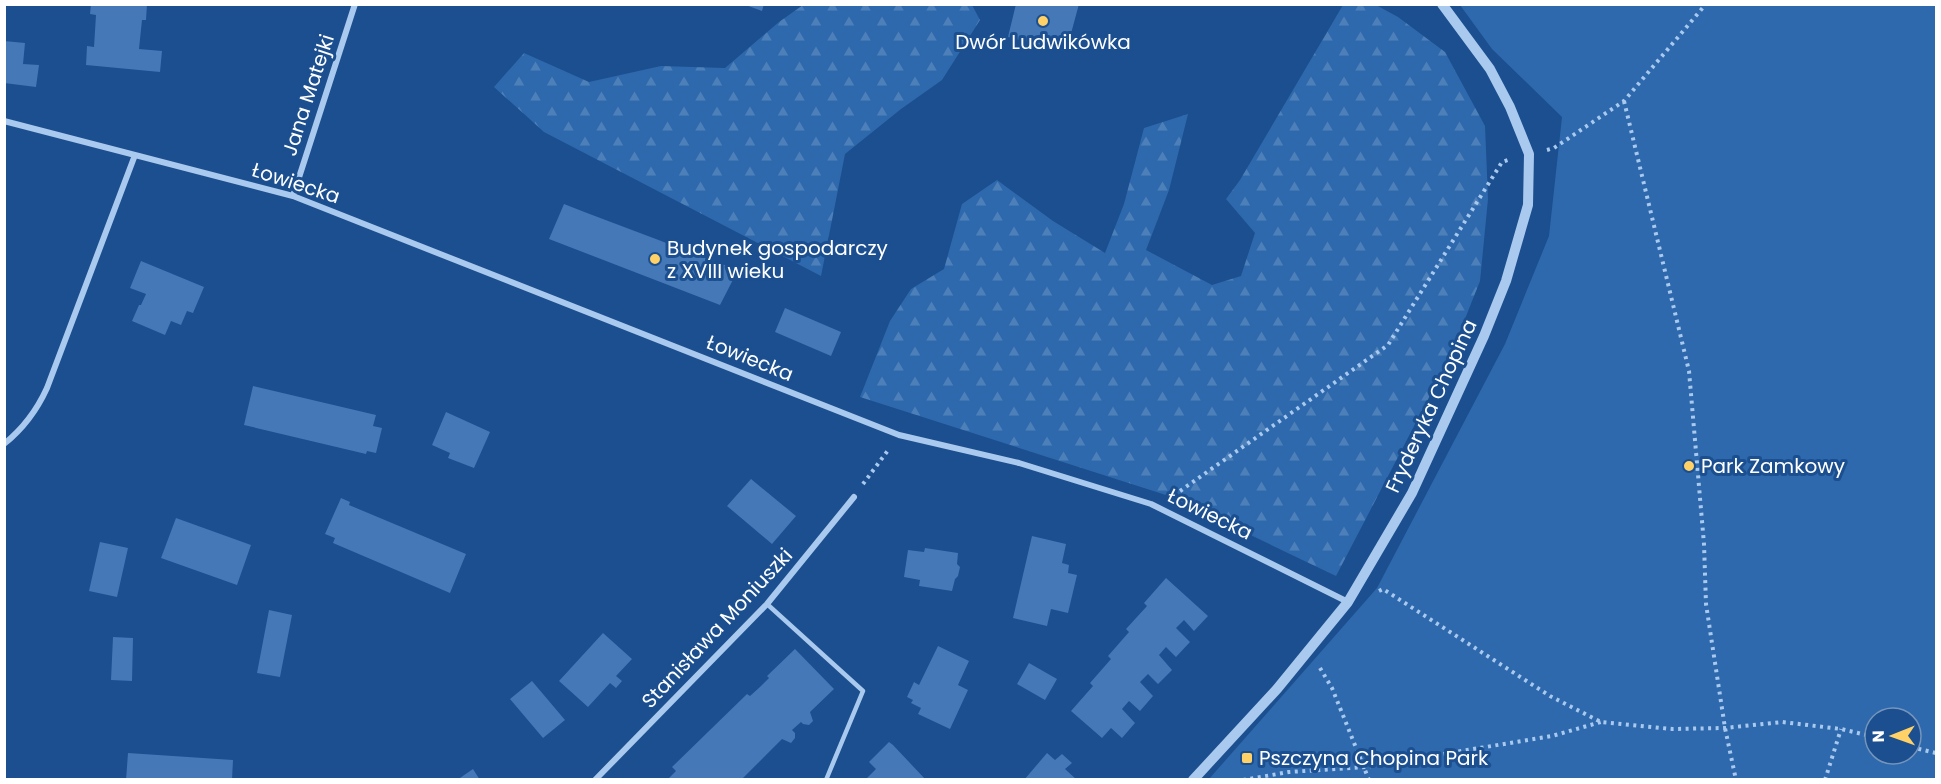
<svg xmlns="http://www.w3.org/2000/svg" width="1941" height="784" font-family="Poppins,sans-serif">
<defs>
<pattern id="forest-firs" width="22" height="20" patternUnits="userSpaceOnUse" patternTransform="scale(1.5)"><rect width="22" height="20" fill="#2e69ad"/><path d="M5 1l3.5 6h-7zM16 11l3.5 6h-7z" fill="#4d80b9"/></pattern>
</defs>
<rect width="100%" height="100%" fill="#1b4f8f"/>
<path fill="url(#forest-firs)" d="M803 5H972L980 20 942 80 901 109 845 154 821 276 544 132 494 87 524 53 589 82 661 66 725 68 779 22Z
M1343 5H1376L1398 17 1445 52 1485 126 1488 199 1480 281 1449 359 1336 576 1169 496 860 397 890 321 911 289 944 269 962 204 997 180 1053 221 1105 253 1124 204 1144 128 1188 114 1169 190 1146 250 1212 285 1241 276 1255 233 1226 199 1240 180Z"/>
<path fill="#2e69ad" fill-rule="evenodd" d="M1460 5H1936V779H1209L1377 588 1505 344 1549 236 1562 117 1492 49ZM1875 718H1911V754H1875Z"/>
<path fill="#4478b7" d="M91 4H147L146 20H142L139 49 162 51 160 72 86 65 87 46 94 47 96 15 90 14Z
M743 4H764L762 11Z
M1016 4H1079L1066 52 1008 37Z
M4 41 25 43 23 64 39 65 36 87 4 83Z
M564 204 587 213 738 270 720 305 549 239Z
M141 261 204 287 193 313 187 311 181 325 171 321 165 335 132 321 139 305H141L146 294 130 288Z
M785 308 841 332 831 356 775 332Z
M253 386 376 415 373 426 382 428 376 453 367 451 366 454 244 425Z
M446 412 490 432 474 468 448 458 450 453 432 445Z
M751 479 796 516 772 544 727 506Z
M341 498 350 502 349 505 466 554 450 593 333 543 335 538 325 534Z
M176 518 251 545 237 585 161 558Z
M1032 536 1066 544 1062 563 1069 565 1068 573 1077 575 1068 613 1051 609 1047 626 1013 618Z
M100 542 128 548 117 597 89 591Z
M925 548 958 553 957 564 960 567 958 576 955 579 952 591 919 586 920 580 904 577 908 550 924 552Z
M1166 578 1208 616 1194 631 1184 620 1176 628 1190 642 1176 657 1166 647 1159 655 1172 670 1158 684 1148 674 1140 682 1153 696 1140 711 1129 701 1122 709 1135 723 1122 738 1111 728 1102 738 1071 711 1093 686 1090 683 1111 659 1108 656 1129 632 1126 629 1147 606 1144 603Z
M269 610 292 615 280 677 257 673Z
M603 633 632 659 616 676 622 681 616 688 610 683 588 707 559 681Z
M113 637 133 638 132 681 111 680Z
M938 646 969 661 958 685 968 690 950 729 918 714 921 708 911 703 913 700 907 697 914 682 919 685Z
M795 649 834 689 810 712 813 721 809 725 803 724 801 722 792 730 795 733V738L791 743 782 739 741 780H667L676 771 672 767 747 694 750 696 760 687 769 678 767 676Z
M1029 663 1057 679 1045 700 1017 684Z
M532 681 565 720 543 738 510 699Z
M889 742 893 745 926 780H865L876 769 869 762Z
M128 753 233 760 232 780H126Z
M1047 753 1055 760 1062 754 1072 763 1065 769 1077 780H1024Z
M473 769 480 780H457Z"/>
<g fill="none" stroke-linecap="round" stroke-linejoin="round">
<path stroke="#a9c9ee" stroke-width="4" stroke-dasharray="3 4.5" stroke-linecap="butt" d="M1624 101 1689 371 1704 544 1706 604 1725 728 1736 780
M1547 150 1554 148 1624 101 1706 4
M863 484 889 449
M1180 491 1388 345 1502 162 1511 159
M1379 591 1383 589 1550 696 1601 722 1672 729 1725 728 1782 722 1841 729 1875 737
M1320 668 1332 688 1369 780
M1911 747 1936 753
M1243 780 1289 772 1365 767 1552 736 1601 722
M1825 780 1841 729"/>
<path stroke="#a9c9ee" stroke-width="4.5" d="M767 604 863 691 826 780"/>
<path stroke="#a9c9ee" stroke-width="6" d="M4 121 293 196 899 435 1019 463 1151 504 1348 602
M293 196 355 4
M4 444C24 428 37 410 47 388L135 155
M595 780 767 604 854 497"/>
<path stroke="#a9c9ee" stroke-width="10" d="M1193 780 1277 689 1348 602 1412 493 1484 336 1506 281 1528 205 1529 154 1510 107 1490 69 1442 4"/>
</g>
<g fill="#ffd166" stroke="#1b4f8f" stroke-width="2">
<circle cx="1043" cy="21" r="6"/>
<circle cx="655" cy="259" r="6"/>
<circle cx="1689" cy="466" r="6"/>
<rect x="1241" y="752" width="12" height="12" rx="3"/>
</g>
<g text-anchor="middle" stroke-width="6" stroke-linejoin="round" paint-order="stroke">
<g font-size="20" fill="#fff" stroke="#1b4f8f" text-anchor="start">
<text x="1043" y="49" text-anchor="middle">Dwór Ludwikówka</text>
<text x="667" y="255">Budynek gospodarczy<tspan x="667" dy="23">z XVIII wieku</tspan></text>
<text x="1701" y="473">Park Zamkowy</text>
<text x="1259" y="765">Pszczyna Chopina Park</text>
</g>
<g font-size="20" fill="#fff" stroke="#1b4f8f">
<text transform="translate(308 95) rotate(-72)" y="7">Jana Matejki</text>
<text transform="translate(296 183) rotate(18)" y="7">Łowiecka</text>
<text transform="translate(750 358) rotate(22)" y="7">Łowiecka</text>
<text transform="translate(1431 406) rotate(-65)" y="7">Fryderyka Chopina</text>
<text transform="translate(1210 514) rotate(26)" y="7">Łowiecka</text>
<text transform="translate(717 628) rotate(-47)" y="7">Stanisława Moniuszki</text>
</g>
</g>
<rect width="1941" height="784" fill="none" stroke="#ffffff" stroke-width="12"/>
<g transform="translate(1893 736) rotate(269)"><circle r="28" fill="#1b4f8f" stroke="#7695bc" stroke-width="1.5"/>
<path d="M0-4.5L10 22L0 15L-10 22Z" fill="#ffd166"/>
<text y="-9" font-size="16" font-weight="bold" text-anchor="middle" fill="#ffffff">N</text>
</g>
</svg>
